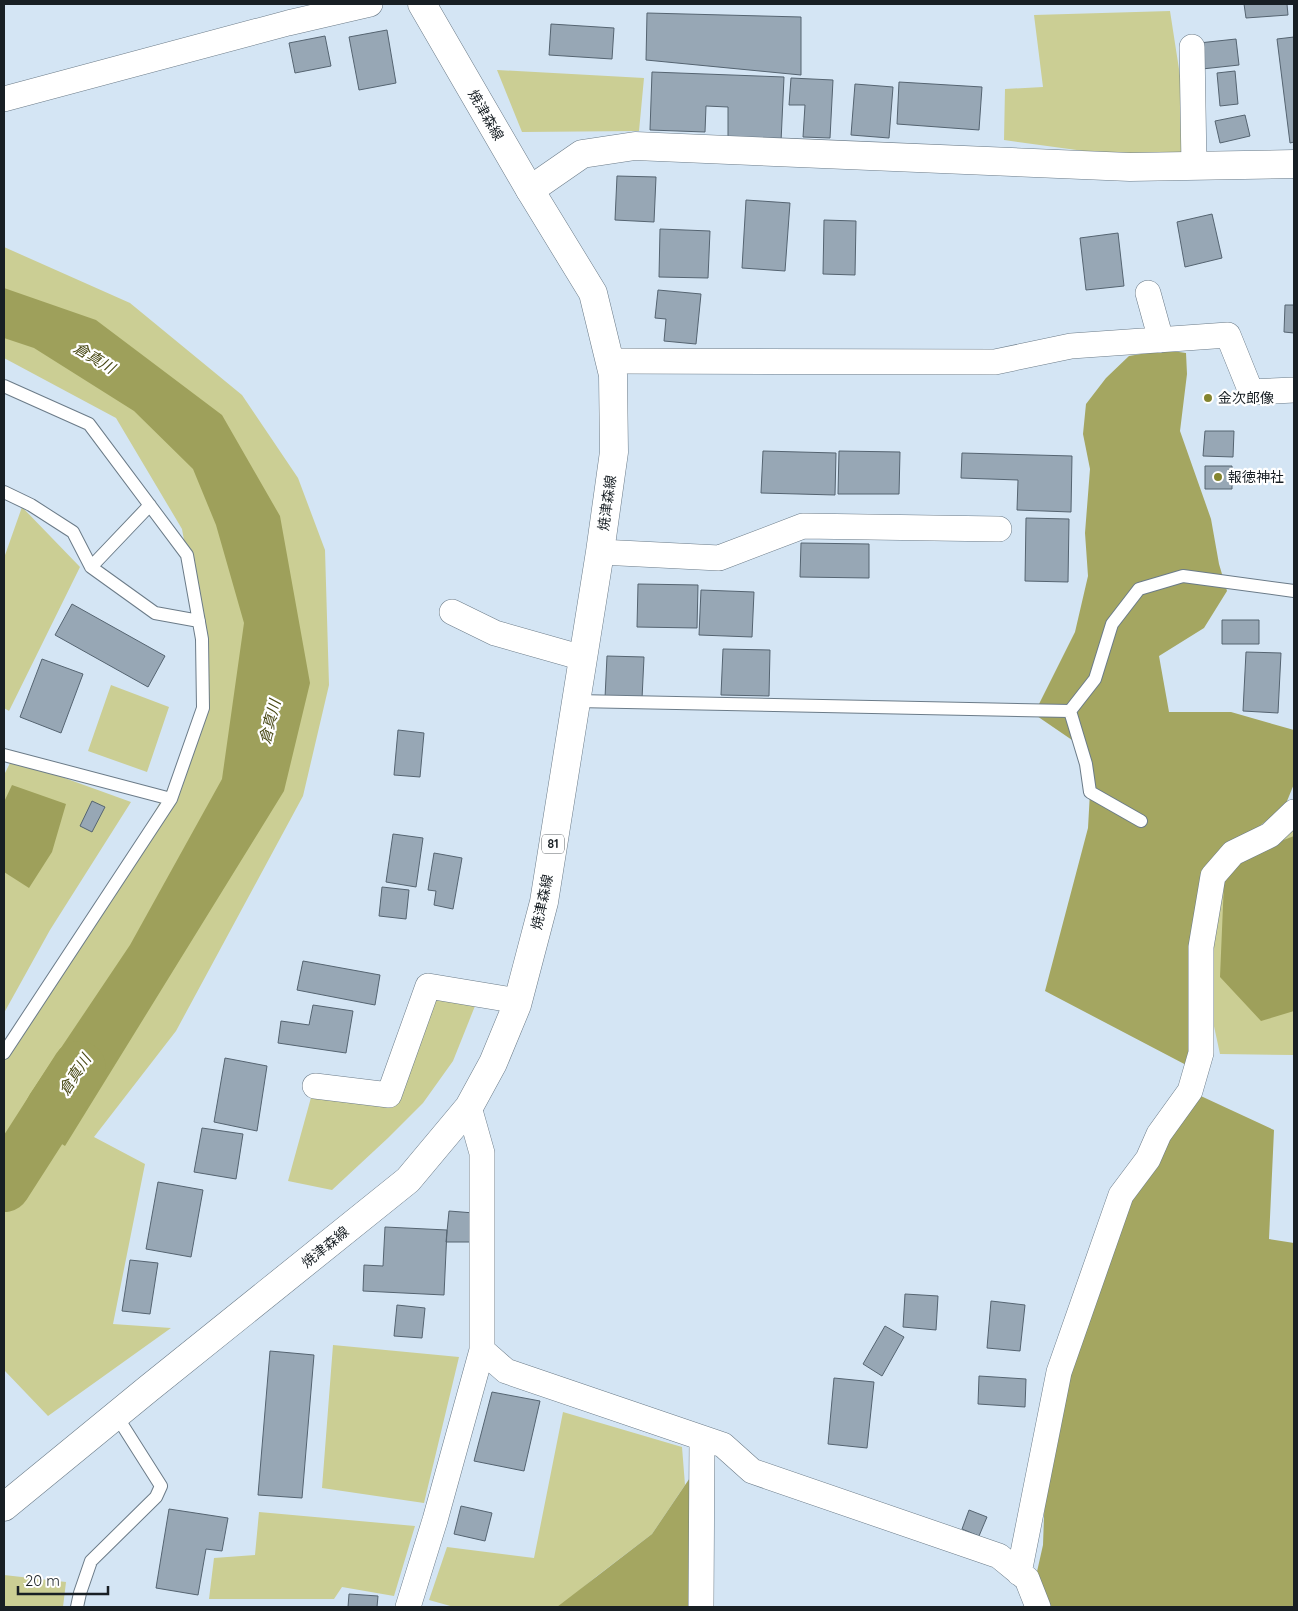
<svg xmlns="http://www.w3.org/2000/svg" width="1298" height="1611" font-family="Quicksand,'Noto Sans JP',sans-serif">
<rect width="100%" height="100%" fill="#d4e5f4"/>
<path fill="#cbce94" d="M1170 11 1194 166 1004 140 1005 89 1043 87 1034 15Z
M497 70 644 78 639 131 522 132Z
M4 247 130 303 242 395 298 478 325 550 329 685 303 796 176 1031 94 1137 145 1164 113 1324 171 1328 48 1416 4 1370V1061L15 1045 128 859 204 724 202 639 182 529 116 418 4 358Z
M22 507 80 567 9 711 4 708V558Z
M111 685 169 707 147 772 88 751Z
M12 759 131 802 50 930 4 1013V775Z
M1294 818V1055L1220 1054 1201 966 1213 876Z
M435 999 477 1001 453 1061 423 1103 388 1138 332 1190 288 1181 312 1094 386 1102Z
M333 1345 459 1357 424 1503 322 1488Z
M563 1412 682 1447 685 1485 652 1534 597 1576 559 1607H454L429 1600 447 1547 534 1558Z
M259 1512 415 1526 394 1596 342 1587 334 1599H209L214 1558 255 1555Z
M4 1575 66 1582 63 1607H4Z"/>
<path fill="#a4a661" d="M1165 350 1186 353 1187 374 1180 431 1211 519 1219 564 1227 591 1204 628 1159 656 1169 712H1231L1294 730V784L1285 806 1261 825 1245 846 1212 863 1190 1067 1045 991 1088 828 1090 792 1072 740 1034 714 1075 632 1088 576 1085 533 1090 469 1083 434 1086 404 1106 378 1129 356Z
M1190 1091 1274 1130 1269 1239 1294 1243V1607H1029L1043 1545 1046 1461 1121 1195Z
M702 1460 701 1607H557L652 1534Z"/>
<path fill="#9ea05b" d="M4 288 96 320 222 415 280 516 310 683 284 791 65 1146 18 1116 30 1094 130 945 222 779 244 623 216 525 193 469 134 411 34 348 4 338Z
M12 785 66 804 52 852 29 888 4 872V802Z
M1294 836V1011L1261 1021 1220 977 1224 882 1237 858Z
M12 1136 39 1153 4 1200V1154Z"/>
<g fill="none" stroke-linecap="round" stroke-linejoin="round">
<path stroke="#9ea05b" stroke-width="54" d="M4 1185 79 1068"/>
</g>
<path fill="#97a7b5" stroke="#556471" d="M1244 4H1287L1288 15 1246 18Z
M647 13 801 17V75L646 60Z
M551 24 614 28 612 59 549 55Z
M387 30 396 83 359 90 349 37Z
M325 36 331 66 295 73 289 43Z
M1294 37V142L1290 143 1277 39Z
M1236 39 1239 65 1202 69 1199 43Z
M1235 71 1238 104 1220 106 1217 73Z
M652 72 784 77 781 142 728 140V107L706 106 705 132 650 130Z
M791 78 833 80 830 138 803 137 805 105H789Z
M899 82 982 87 979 130 897 124Z
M855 84 893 87 889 138 851 135Z
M1245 115 1250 136 1220 143 1215 121Z
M617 176 656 177 654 222 615 220Z
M746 200 790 203 785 271 742 268Z
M1212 214 1222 258 1185 267 1177 222Z
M824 220 856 221 855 275 823 274Z
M660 229 710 231 708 278 659 277Z
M1118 233 1124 286 1086 290 1080 238Z
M658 290 701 294 696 344 664 341 666 319 655 318Z
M1285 305H1294V333L1284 332Z
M1205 431H1234L1233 457 1203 456Z
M763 451 836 453 835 495 761 493Z
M839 451 900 452 899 494H838Z
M962 453 1072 456 1071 512 1017 510 1018 480 961 478Z
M1205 466H1232V489H1205Z
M1026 518 1069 519 1068 582 1025 581Z
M801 543 869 544V578L800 577Z
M638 584 698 585 697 628 637 627Z
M701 590 754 592 752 637 699 635Z
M72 604 165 656 148 687 55 635Z
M1222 620H1259V644H1222Z
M723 649 770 650 769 696 721 695Z
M1246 652 1281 653 1278 713 1243 711Z
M607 656 644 657 642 699 605 698Z
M42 659 83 674 61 733 20 717Z
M398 730 424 733 420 777 394 775Z
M92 801 105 807 92 832 80 826Z
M393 834 423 838 416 887 386 882Z
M434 853 462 858 453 909 434 905 436 891 428 890Z
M382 887 409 890 406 919 379 916Z
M303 961 380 975 375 1005 297 990Z
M313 1005 353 1011 346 1053 278 1043 281 1021 309 1025Z
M225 1058 267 1066 257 1131 214 1122Z
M202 1128 243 1134 236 1179 194 1172Z
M158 1182 203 1190 191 1257 146 1249Z
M449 1211 474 1213 472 1242H446Z
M385 1227 447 1230 444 1295 363 1291 364 1265 383 1266Z
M130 1260 158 1263 150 1314 122 1311Z
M905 1294 938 1296 936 1330 903 1327Z
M991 1301 1025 1305 1020 1351 987 1348Z
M397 1305 425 1308 422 1338 394 1336Z
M885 1326 904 1337 882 1376 863 1364Z
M270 1351 314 1355 302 1498 258 1495Z
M979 1376 1026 1379 1025 1407 978 1404Z
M834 1378 874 1382 867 1448 828 1444Z
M492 1392 540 1401 524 1471 474 1461Z
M461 1506 492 1513 485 1541 454 1534Z
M169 1509 228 1518 222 1551 206 1549 198 1595 156 1588Z
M969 1510 987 1517 979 1536 962 1529Z
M349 1594 378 1596 377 1607H348Z"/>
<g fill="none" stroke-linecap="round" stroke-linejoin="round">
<g stroke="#6b7b88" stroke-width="14">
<path id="lane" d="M4 386 89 424 187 555 202 639 203 708 171 799 4 1053
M4 492 31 505 73 532 91 567 155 613 199 621
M91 567 150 505
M576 701 1070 711 1095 679 1112 624 1139 589 1183 576 1294 591
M1070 711 1086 764 1090 792 1141 821
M4 755 171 799
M77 1607 80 1593 91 1561 156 1497 161 1486 116 1415"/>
</g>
<g stroke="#6b7b88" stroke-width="26">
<path id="street" d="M1192 47 1194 166
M4 99 288 23 370 4
M1148 293 1161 340
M609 361 995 362 1071 346 1228 335 1251 392 1294 390
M600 552 719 558 803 526 999 529
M452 612 495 633 583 658
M315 1086 389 1095 428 986 518 1001
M469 1107 482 1153V1350L506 1371 723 1445 752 1471 999 1556 1027 1579 1038 1607
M1019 1573 1059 1372 1121 1195 1148 1159 1159 1134 1190 1091 1201 1053V947L1213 876 1233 853 1270 835 1294 812
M408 1607 435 1520 482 1350
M701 1607 702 1438"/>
</g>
<g stroke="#6b7b88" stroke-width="29">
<path id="secondary" d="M530 190 582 154 635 146 1130 167 1294 164"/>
</g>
<g stroke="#6b7b88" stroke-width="29">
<path id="primary" d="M4 1507 148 1389 408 1180 469 1107 493 1063 517 1005 544 902 600 552 614 452 613 375 593 293 530 190 422 4"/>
</g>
<use href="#lane" stroke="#fff" stroke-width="12"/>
<use href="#street" stroke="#fff" stroke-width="25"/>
<use href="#secondary" stroke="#fff" stroke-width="28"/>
<use href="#primary" stroke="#fff" stroke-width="28"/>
</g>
<g fill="#84852f" stroke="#fff" stroke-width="2">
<circle cx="1208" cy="398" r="5"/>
<circle cx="1218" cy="477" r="5"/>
</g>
<g text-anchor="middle" stroke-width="4.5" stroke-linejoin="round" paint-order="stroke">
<rect fill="#fff" stroke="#5d6266" stroke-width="1" x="542" y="834.5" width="22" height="19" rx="4"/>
<g font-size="12" font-weight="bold" fill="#181f24">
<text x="553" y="848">81</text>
</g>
<g font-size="14" fill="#181f24" stroke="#fff">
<text transform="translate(486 115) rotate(60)" y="5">焼津森線</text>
<text transform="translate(607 503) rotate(-82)" y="5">焼津森線</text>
<text transform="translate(542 902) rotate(-78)" y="5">焼津森線</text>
<text transform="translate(325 1247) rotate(-39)" y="5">焼津森線</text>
</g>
<g font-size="14" fill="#181f24" stroke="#fff" text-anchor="start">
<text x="1218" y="403">金次郎像</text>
<text x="1228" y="482">報徳神社</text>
</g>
<g font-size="15" font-style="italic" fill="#4a4a16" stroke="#fff">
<text transform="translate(94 358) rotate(31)" y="5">倉真川</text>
<text transform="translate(270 722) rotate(-76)" y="5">倉真川</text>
<text transform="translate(75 1075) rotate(-57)" y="5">倉真川</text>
</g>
</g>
<rect width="1298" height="1611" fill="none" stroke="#181f24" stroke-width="10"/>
<path d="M18 1586v8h90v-8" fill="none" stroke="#181f24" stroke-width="2.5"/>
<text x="25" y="1586" font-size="15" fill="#181f24" stroke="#ffffff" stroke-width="4" paint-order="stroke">20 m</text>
</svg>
